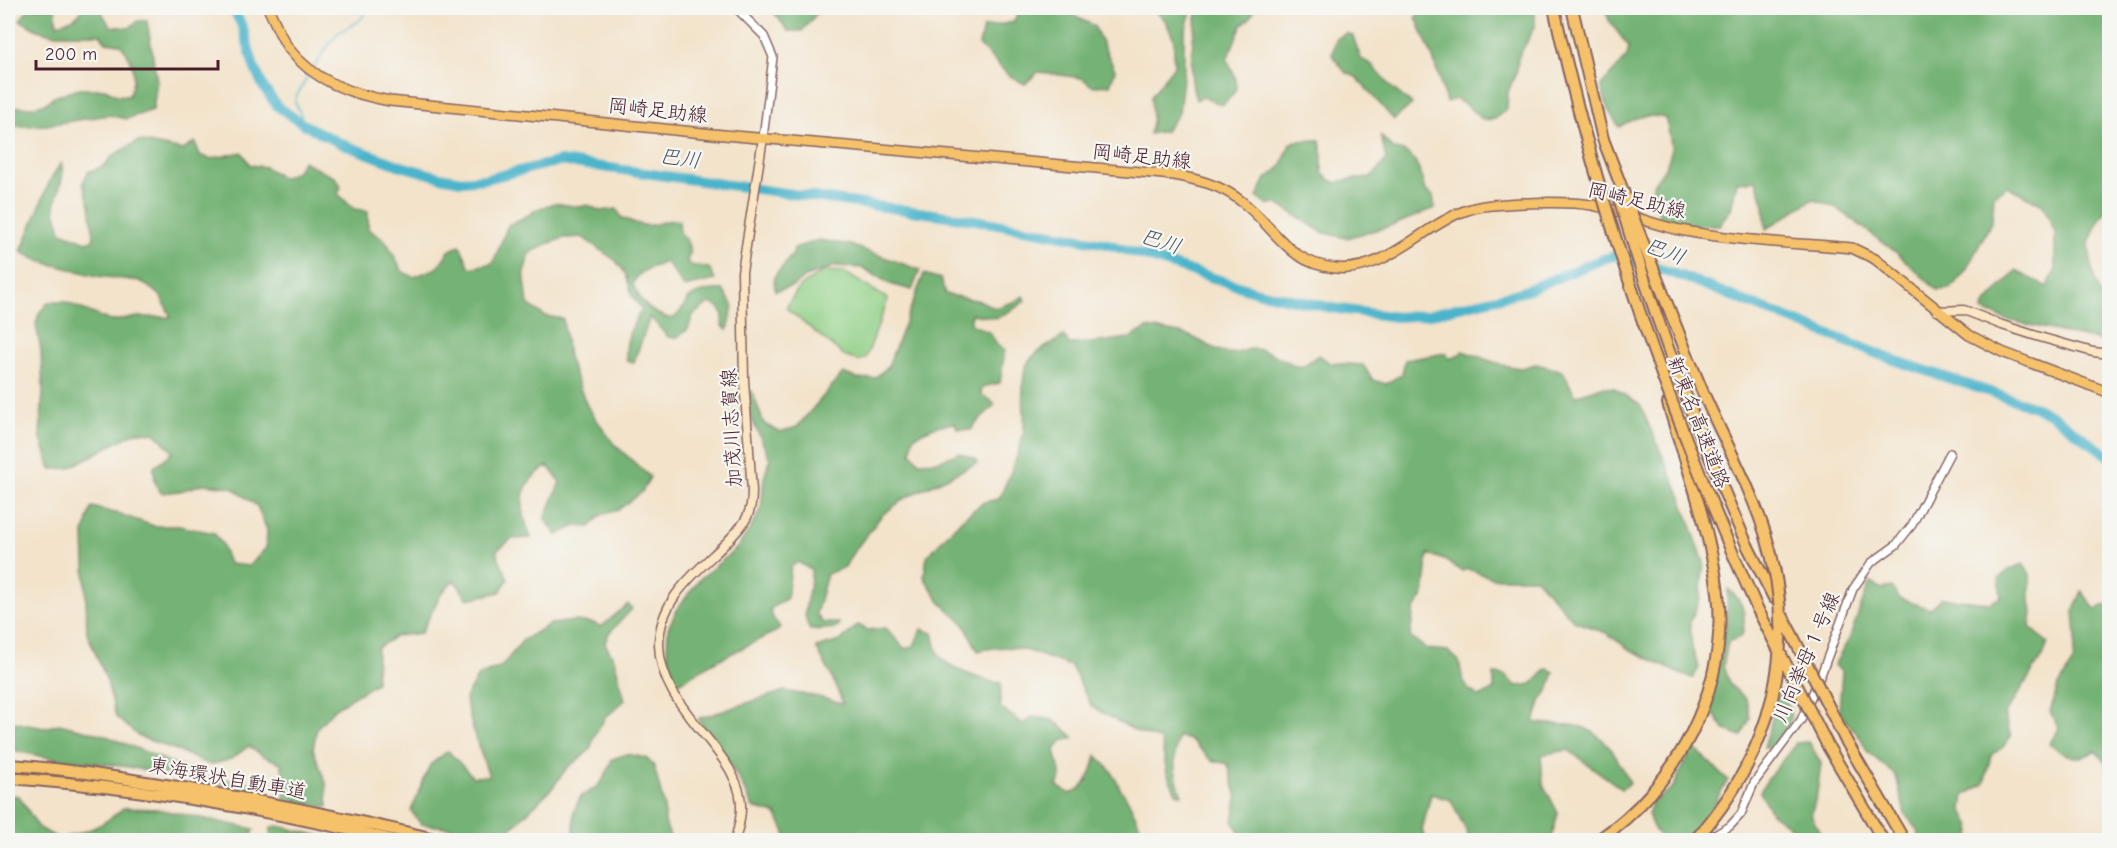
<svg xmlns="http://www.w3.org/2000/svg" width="2117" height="848" font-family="'Comic Neue','Klee One',sans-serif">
<rect width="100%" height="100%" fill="#f6f6f2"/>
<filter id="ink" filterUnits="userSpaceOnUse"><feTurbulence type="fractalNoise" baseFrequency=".0167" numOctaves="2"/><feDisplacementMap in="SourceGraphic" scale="12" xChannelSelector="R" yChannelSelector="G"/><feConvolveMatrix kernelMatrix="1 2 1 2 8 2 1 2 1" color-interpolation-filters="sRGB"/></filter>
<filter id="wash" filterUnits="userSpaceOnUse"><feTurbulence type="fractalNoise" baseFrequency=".008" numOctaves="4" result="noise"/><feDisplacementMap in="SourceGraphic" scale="24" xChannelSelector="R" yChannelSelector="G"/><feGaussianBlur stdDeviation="1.35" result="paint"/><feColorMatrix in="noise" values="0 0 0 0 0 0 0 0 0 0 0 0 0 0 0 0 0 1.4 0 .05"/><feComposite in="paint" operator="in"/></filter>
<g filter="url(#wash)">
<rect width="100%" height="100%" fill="#f3e3cb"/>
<path fill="#91d087" stroke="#6e7859" stroke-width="1.5" d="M824 271 844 272 888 299 866 358 859 361 846 357 786 308 799 287Z"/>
<path fill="#74b274" stroke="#5f6850" stroke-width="1.5" d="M29 8H55L57 24C68 21 78 18 84 8H102V13L110 26 129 28 138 21H147L157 81 153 110 126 119 109 115 46 125 8 127V107H33L46 103 55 96 79 89H105L117 95 129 96C137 74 134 61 120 44L106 42 100 34H52L37 30 20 20Z
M771 8H821L802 31H788Z
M1020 8H1068L1069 13 1094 26 1115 70 1110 85 1092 86 1082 78 1038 72 1025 84 1008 75 979 45 983 28 1014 22Z
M1152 8H1192L1184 35V68L1179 113 1165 131 1149 134 1152 123 1151 96 1174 66V39L1165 20Z
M1198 8H1255L1250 18 1242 25 1227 59C1237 81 1244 88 1222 105L1203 97 1196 100C1187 74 1193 34 1198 8Z
M1422 8H1535V27L1518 58 1517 70 1508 92 1507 108 1495 119 1483 120 1467 106 1456 99 1446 102 1434 61 1416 17Z
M1604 8H2103L2105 16 2110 19V116L2108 117 2109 205 2096 226 2089 244 2092 271 2101 296 2109 306V343L2007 320 1983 310 1984 305 2016 271 2047 287 2055 271V232L2043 205 2007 186 1994 195 1992 221 1966 270 1950 289 1937 290 1898 254 1837 208 1813 199 1766 229 1764 205 1756 180 1737 182 1731 209 1719 225 1683 226 1660 216 1655 203 1653 184C1675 157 1674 151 1665 118 1646 113 1636 117 1619 127L1608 110 1601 85 1627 57 1629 47 1610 22Z
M1346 33 1353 36 1361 59 1371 64 1392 88 1412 104 1394 120 1356 77 1345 72 1332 55 1336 39Z
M1381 136 1393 149C1418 150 1419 172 1425 190L1433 196 1435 208 1394 225 1346 238 1322 232 1276 203 1267 205 1257 197 1266 179 1281 167 1290 144 1296 141 1320 140 1322 156V173L1328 179 1337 183C1362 172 1366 191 1386 159Z
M138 141 183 150 195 142 200 155 210 159 242 152 250 165 265 167 283 178 297 171 303 161 336 178 341 186 338 194 354 209 368 211V229L386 241 403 272 414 277 437 268 449 251 460 245 470 268 493 263 508 225 529 215 535 210 555 203 579 207 588 205 600 211 617 209 621 217C630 221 639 226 650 225 661 224 668 218 679 221L680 234 686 239 691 252 687 259 690 265 709 268 715 280 684 287 666 262C653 267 638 270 633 284 641 304 651 314 672 319 682 312 681 310 687 301 692 292 713 289 723 290L733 306C730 314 732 323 727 330L722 325 723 315 719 307 709 303 693 315 688 329 676 338 668 337 650 317 634 362 627 361C623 341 632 326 642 309L632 296 626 274 616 261 582 237 564 238 547 244 530 253 524 272 528 304 545 316 563 319 568 357 587 406 613 443 650 477 642 492 618 510 601 515 590 527 576 526 557 535 545 519 560 482 548 466C516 484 519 507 531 538L512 539 496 551 508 579 500 592 468 599 454 580 441 594 421 633 396 636 377 648 376 683 335 708 317 728 313 749 326 783 328 807 284 800 285 781 281 763 263 756 249 746 231 759 210 765 174 749 140 737 116 717 107 681 87 633 84 533 92 507 119 514 154 526H179L214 533 222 544 229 564 249 566 266 548 267 530 257 506 231 487 203 484 180 491 161 493 155 482 154 467 173 452 155 433 136 432 69 468 51 469 40 436 43 392 41 350 36 324 39 313 49 302H65L111 321 139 317H171L160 295 140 281 97 276 39 261 21 252 51 178 61 163C67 178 55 193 55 209 55 214 60 224 61 232L87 242 94 239 90 205 83 183 88 172 104 166 112 156Z
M819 240 850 245 920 270 912 290 890 284 863 268 835 266 805 277 793 286 775 291 774 277 793 254 794 248Z
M924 274 941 279 945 294 981 301 995 308 1016 301 1023 296 1025 300 1019 306 997 318 971 314V324L990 333 997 344 1005 350 1000 383 982 387 981 394 995 404C987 414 978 419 971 430L957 429 955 423C938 425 927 428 913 438L911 452 919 462 938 461 959 453 976 459 977 463 907 497 882 515 852 554 845 567 827 574 816 614 823 623H839L837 628 810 630C798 611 813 591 811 570L798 562 791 567 787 598 770 609 773 618 780 627 777 631 712 663 679 683 675 681 667 650 668 628 678 608 700 579 737 548 752 526 761 509 764 478 770 459 750 415 748 392 752 391 764 424 780 432 797 427 843 373 858 379 875 378 888 366Z
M1147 328C1159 330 1172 331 1184 334 1199 338 1211 349 1226 353 1237 356 1243 349 1253 349 1270 349 1285 363 1301 367L1319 355 1330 363 1363 365 1373 380 1386 384 1402 374 1405 360 1446 353 1449 359 1457 356 1463 351 1502 365 1521 368 1536 364 1563 371 1575 396 1602 387 1614 388 1640 405 1681 497 1704 562 1700 599 1690 622 1692 648 1699 668 1693 678 1680 674 1629 649 1606 633 1574 621 1536 578H1493L1468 569 1462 571 1444 560 1428 554C1425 572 1429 595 1414 609L1410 637 1427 649 1448 651 1459 661 1462 677 1468 689 1480 697 1494 689V674L1504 675 1517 686 1532 684 1547 669 1554 672 1548 691 1541 699 1534 722C1546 725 1559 724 1572 725 1604 729 1617 757 1630 783L1622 789 1568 750 1541 755 1543 784 1558 813 1551 840 1470 839 1451 800 1431 794 1422 830 1425 840 1243 839 1233 822 1237 798 1228 764 1211 760 1192 741 1178 736C1173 761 1173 771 1182 795L1176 793 1167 773 1161 740 1137 732 1092 707 1071 666C1034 655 1019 640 978 651L964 624 940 602 924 577 927 556 962 519 984 502 999 499C1009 476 1020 454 1024 429 1025 420 1024 410 1023 401 1021 357 1029 358 1064 336L1069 344 1091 343 1130 338Z
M2023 564 2030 574V600L2032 613 2030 627 2048 643 2043 656 2004 715 2011 736 2003 747 1991 755 1984 784 1964 795 1962 809 1971 826 1970 840H1921L1917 830 1905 814 1896 776 1867 751 1862 740 1839 712 1842 672 1834 665 1849 639 1870 582 1881 589 1892 587 1898 598 1930 609 1941 598 1990 603 2001 597 1999 578 2010 569Z
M1728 589C1746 603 1746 615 1742 636L1728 642 1723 666 1730 685 1746 699 1750 718 1742 736 1725 730 1710 709 1726 625Z
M2082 591 2095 609 2109 604V783L2106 763 2096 751C2076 762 2067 757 2049 744L2059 729 2050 712 2057 689 2073 662 2076 637 2074 610Z
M628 604 632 609 609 633 605 643 614 659 625 700 605 718 594 736 590 750 566 769 554 786 512 828 488 840 453 828 421 824 411 811 430 765 448 751 473 777 489 776 475 737 465 698 478 676 502 666 523 640 550 624 575 621 594 623 601 627Z
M858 625 868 630 886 628 905 649 914 646 921 629 933 633C935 640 936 651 940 656 949 669 986 682 1001 683L1000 707 1023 724 1031 717C1057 719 1055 720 1074 738L1061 741 1055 750 1061 776 1057 786 1070 794C1087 789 1093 771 1096 755L1112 772 1121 790 1129 802 1141 828 1142 840H787L784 830 776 814 753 808C740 776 719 747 698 719L784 691 819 697 843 704 831 675 816 648 840 641Z
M1780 690C1799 718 1791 727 1768 748L1764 747Z
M8 721 44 728 59 724 104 735 211 779 233 780 266 785 263 793 129 767 44 757 8 749Z
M1809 742 1821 763 1817 793 1811 815 1824 840H1803L1799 833 1771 813 1760 792C1769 774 1784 760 1796 743Z
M1693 747 1728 780 1706 818 1684 840C1659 841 1656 837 1648 814L1652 803 1673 787Z
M627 754 646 758 654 766 664 805 665 822 671 840H574V811L581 796C601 786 605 780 612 759Z
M8 795 19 796 38 827 59 839C86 832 102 827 123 808L157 809 254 829 251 840H8Z
M278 826 338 840H271V827Z"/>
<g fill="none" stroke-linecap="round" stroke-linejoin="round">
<path stroke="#4cb4cb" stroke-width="1.5" d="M314 67 331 41 338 33 359 21 368 10 375 8H392
M302 126 301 115 295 102 296 97 310 73"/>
<path stroke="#4cb4cb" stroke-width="10" d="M233 8 243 28 254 67 264 88 277 106 303 124 342 144 401 166 440 177 461 181 486 179 560 161 975 220 1107 244 1257 292 1332 308 1396 317 1427 315 1522 292 1603 259 1619 255 1689 279 1888 358 2029 405 2052 415 2110 457"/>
</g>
</g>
<g filter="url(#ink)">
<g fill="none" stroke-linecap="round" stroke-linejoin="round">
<g stroke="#856463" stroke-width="10">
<path id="tertiary" d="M736 8 764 36 773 57 763 138
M1709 840 1713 836 1730 826 1741 814 1754 783 1801 720 1822 672 1853 589 1871 563 1896 545 1912 525 1950 453
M2077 840H2083"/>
</g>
<g stroke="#856463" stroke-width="11">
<path id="secondary" d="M1937 311 1964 310 2002 325 2043 338 2093 352 2110 354
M735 840C739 826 743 811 740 796 739 787 734 778 730 770 706 729 660 697 659 645 659 598 697 572 727 542 734 534 742 527 747 517 751 509 752 500 752 491L744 381 742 272 763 138"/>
</g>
<g stroke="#856463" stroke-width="12">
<path id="primary" d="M268 8C275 21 280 37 289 49 314 81 351 94 390 101L713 134 1174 175C1199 180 1221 185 1241 201 1275 226 1286 263 1335 268 1382 273 1417 232 1457 214 1468 209 1480 206 1492 205 1519 203 1566 201 1592 205 1622 211 1650 224 1680 230 1736 241 1795 243 1852 248L1875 259 1969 335 2002 352 2110 393"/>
</g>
<g stroke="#856463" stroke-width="14">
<path id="motorway" d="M1572 8 1603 139
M1748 547 1774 598
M1733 554 1757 608
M1845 739 1904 840
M1829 748 1883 840
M8 765C60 768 114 777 166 785 258 800 349 818 439 840
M8 778C137 787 267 809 393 840
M1598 840C1676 788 1729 689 1718 593 1710 528 1686 465 1668 403"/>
</g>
<use href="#tertiary" stroke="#fff" stroke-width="7"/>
<use href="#secondary" stroke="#fbe6c4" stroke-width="8"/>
<use href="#primary" stroke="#f5c16b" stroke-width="9"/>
<use href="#motorway" stroke="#f5c16b" stroke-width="10"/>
<g stroke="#856463" stroke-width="14" stroke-linecap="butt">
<path id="motorway-bridge" d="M1554 8C1595 196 1657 376 1733 554
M1603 139C1635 222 1667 306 1701 388 1722 437 1749 483 1765 533 1801 646 1772 754 1695 840
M1618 194C1653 315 1697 432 1748 547
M1757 608 1829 748
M1782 615 1845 739"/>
</g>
<use href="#motorway-bridge" stroke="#f5c16b" stroke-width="10"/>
</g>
</g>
<g text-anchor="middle" stroke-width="4.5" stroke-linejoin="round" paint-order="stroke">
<g font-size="20" fill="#4a1f2b" stroke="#f6f6f2">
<text transform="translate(658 110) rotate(6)" y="7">岡崎足助線</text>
<text transform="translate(1142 156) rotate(6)" y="7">岡崎足助線</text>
<text transform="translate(1637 200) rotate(13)" y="7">岡崎足助線</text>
<text transform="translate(1699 422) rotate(69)" y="7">新東名高速道路</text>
<text transform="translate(731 428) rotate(-93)" y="7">加茂川志賀線</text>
<text transform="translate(1806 657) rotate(-67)" y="7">川向挙母１号線</text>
<text transform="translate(228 778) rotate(10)" y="7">東海環状自動車道</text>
</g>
<g font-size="21" font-style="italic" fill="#4b5363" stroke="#f6f6f2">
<text transform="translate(680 158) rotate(8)" y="7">巴川</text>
<text transform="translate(1161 241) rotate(18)" y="7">巴川</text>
<text transform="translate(1665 251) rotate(21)" y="7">巴川</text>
</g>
</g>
<rect width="2117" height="848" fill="none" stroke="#f6f6f2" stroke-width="30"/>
<path d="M36 60v9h182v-9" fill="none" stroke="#4a1f2b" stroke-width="3"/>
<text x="45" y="60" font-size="18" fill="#4a1f2b" stroke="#f6f6f2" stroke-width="4.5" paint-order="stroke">200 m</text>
</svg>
